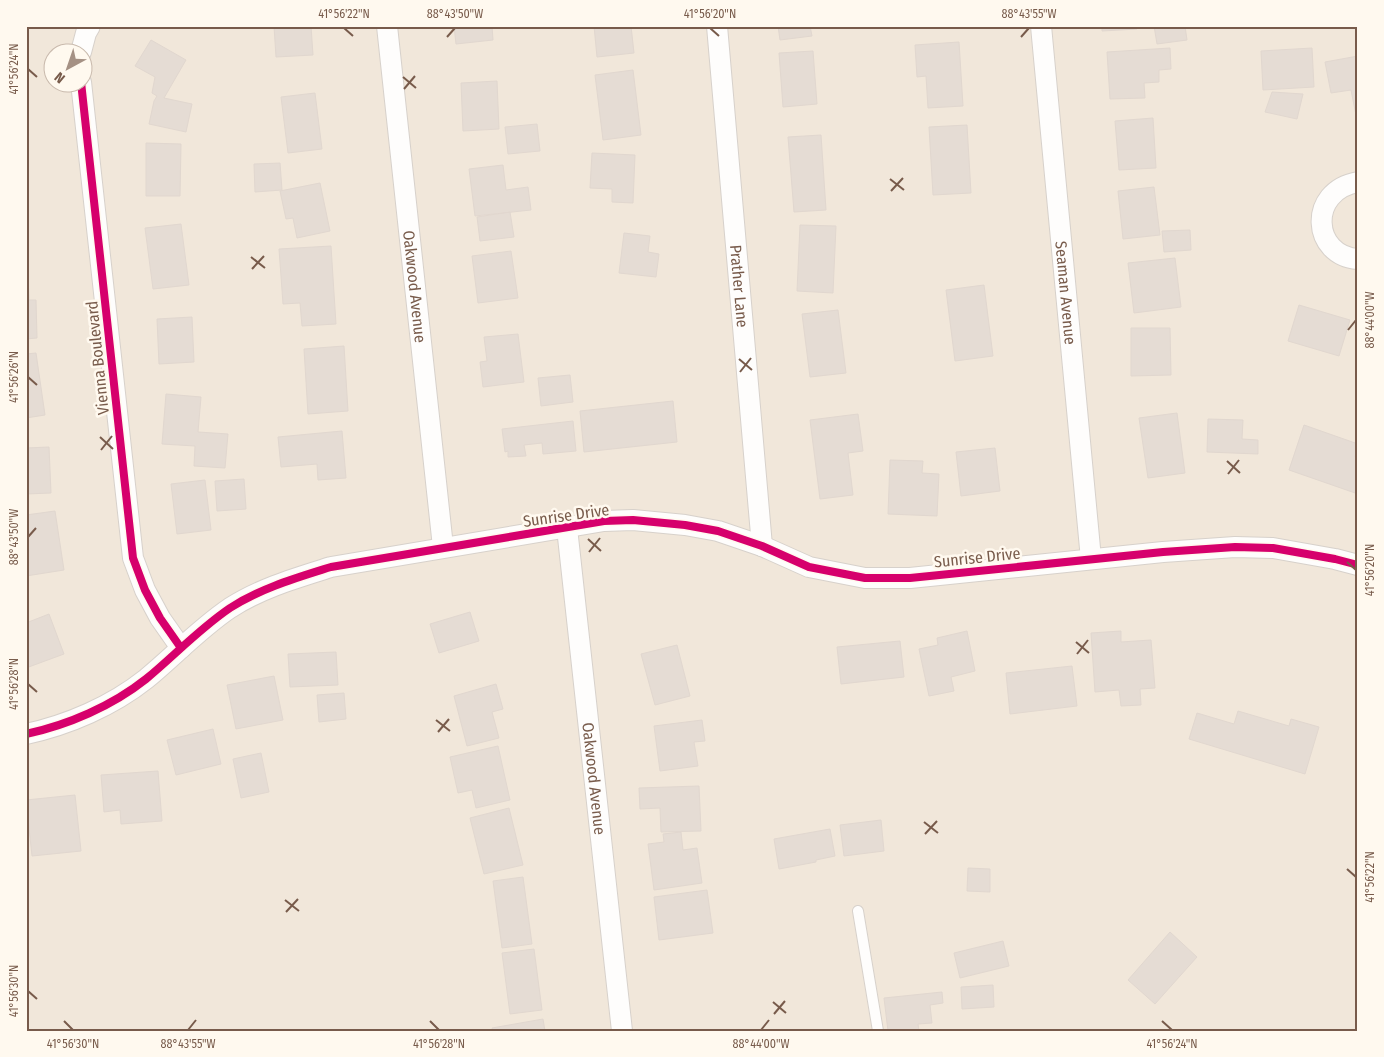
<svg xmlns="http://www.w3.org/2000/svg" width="1384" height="1057" font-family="'Fira Sans Condensed',sans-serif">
<rect width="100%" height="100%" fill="#f8f4ed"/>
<path fill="#f1e7da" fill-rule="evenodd" d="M26 26H1358V1031H26ZM52 52H82V82H52Z"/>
<path fill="#e5dcd4" stroke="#e1d7cf" d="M274 26H311L313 55 276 57Z
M454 26H492L493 40 456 44Z
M594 26H631L634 53 597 57Z
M778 26H810L812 36 780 40Z
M1102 26H1137V29L1102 31Z
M1154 26H1185L1187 40 1157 44Z
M151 40 186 60 164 98 192 104 186 132 149 124 154 101 157 96 152 93 155 77 135 66Z
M959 42 963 106 928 108 926 76 917 77 915 45Z
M1170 48 1171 69 1159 70V82L1144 83 1145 98 1110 99 1107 52Z
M1312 48 1314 87 1263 90 1261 51Z
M813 51 817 104 783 107 779 53Z
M1358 56V120H1357L1351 90 1331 93 1325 62Z
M633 70 641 135 603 140 595 75Z
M497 81 499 129 463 131 461 83Z
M1272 92 1303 94 1297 119 1265 112Z
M315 93 322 149 288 153 281 97Z
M1153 118 1156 168 1119 170 1115 121Z
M537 124 540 151 508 154 505 127Z
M967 125 971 193 933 195 929 127Z
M821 135 826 210 794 212 788 137Z
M146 143 181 144 180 196H146Z
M592 153 635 155 633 203 612 202V189L590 188Z
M280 163 282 190 255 192 254 164Z
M503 165 506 190 528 187 531 210 475 216 469 169Z
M320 183 330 231 297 238 293 218 286 219 280 191Z
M1154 187 1160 235 1123 239 1118 191Z
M510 212 514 237 480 241 477 217Z
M181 224 189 285 153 289 145 228Z
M800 225 836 226 833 293 797 291Z
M1190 230 1191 250 1164 252 1162 231Z
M624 233 650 236 648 252 659 254 656 277 619 273Z
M331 246 336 324 302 326 300 303 283 304 279 249Z
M511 251 518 298 478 303 472 256Z
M1175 258 1181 307 1134 313 1128 263Z
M26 275H28L29 300H36L37 338 26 339Z
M984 285 993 356 955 361 946 290Z
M1299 305 1350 320 1339 356 1288 341Z
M838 310 846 373 810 377 802 314Z
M192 317 194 362 159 364 157 319Z
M1131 328H1170L1171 375 1131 376Z
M518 334 524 382 483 387 480 362 487 361 484 337Z
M344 346 348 411 308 414 304 349Z
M36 353 45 415 26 418V354Z
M570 375 573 402 541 406 538 378Z
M166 394 201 397 198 432 228 434 225 468 194 466 195 446 162 444Z
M673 401 677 442 584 452 580 411Z
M1177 413 1185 473 1148 478 1139 418Z
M858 414 863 451 848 453 853 495 820 499 810 420Z
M1208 419 1243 420 1242 439 1258 440V454L1207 452Z
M573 421 576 451 543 454 542 443 524 445 526 456 508 457V451L505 452 502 429Z
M1304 425 1358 444 1355 457 1358 458V494L1289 470Z
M342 431 346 478 318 480 317 464 281 467 278 437Z
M49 447 51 493 26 494V448Z
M995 448 1000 491 961 496 956 452Z
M890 460 923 461 922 473 939 474 937 516 888 514Z
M244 479 246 509 217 511 215 481Z
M205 480 211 530 177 534 171 484Z
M55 511 64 570 26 576V515Z
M470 612 479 641 439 653 430 624Z
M49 614 64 654 26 668V623Z
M967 631 975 671 951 677 954 691 929 696 919 649 938 645 937 638Z
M1121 631V642L1151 640 1155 688 1140 689 1141 705 1121 706 1119 690 1095 692 1091 633Z
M900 641 904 677 841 684 837 647Z
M677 645 690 696 655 705 641 654Z
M336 652 338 685 290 687 288 654Z
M1072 666 1077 706 1010 714 1006 673Z
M274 676 283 720 236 729 227 685Z
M496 684 503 709 492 712 499 738 467 746 454 696Z
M344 693 346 719 319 722 317 695Z
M1238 711 1289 726 1291 719 1319 727 1305 774 1189 739 1197 713 1234 724Z
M702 720 705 741 694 742 698 766 660 771 654 726Z
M213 729 221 764 176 775 167 740Z
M498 746 510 800 476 808 472 790 458 793 450 757Z
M261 753 269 792 241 798 233 759Z
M158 771 162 821 121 824 120 810 104 812 101 775Z
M699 786 701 831 661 832 660 808 640 809 639 788Z
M75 795 81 851 32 856 26 800Z
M509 808 523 865 484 874 470 818Z
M881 820 884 851 844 856 840 825Z
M830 829 835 856 816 860V862L779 869 774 839Z
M681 832 683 850 697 848 702 883 654 890 648 844 664 842 663 834Z
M968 868 990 869V892L967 891Z
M523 877 532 944 502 948 493 881Z
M707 890 713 933 659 940 654 897Z
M1170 932 1197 957 1155 1004 1128 980Z
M1003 941 1009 966 960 978 954 953Z
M534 949 542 1010 510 1014 502 953Z
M993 985 994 1007 962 1009 961 987Z
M942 992 943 1003 930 1005 932 1023 918 1024 919 1031H888L884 998Z
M543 1019 545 1031H493L492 1028Z"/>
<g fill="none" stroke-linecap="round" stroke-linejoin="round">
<g stroke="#d7d1cb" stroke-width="12">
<path id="lane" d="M858 911 878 1031"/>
</g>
<g stroke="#d7d1cb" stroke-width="22">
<g id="street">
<path id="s1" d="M387 26 443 547"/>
<path id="s2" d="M717 26 762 546"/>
<path id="s3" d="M1041 26 1091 559"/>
<path d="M81 52 86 33 90 26"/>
<path d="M81 82 133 558 145 590 160 618 181 648"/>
<path d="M1358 182C1307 191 1312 256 1358 259"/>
<path id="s4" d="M567 528 622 1031"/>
<path d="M26 734C68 725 112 706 146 679 174 656 199 629 230 608 261 588 296 578 331 567L604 521 633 520 685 525 718 531 762 546 809 567 865 578H910L1163 552 1235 547 1273 548 1335 559 1358 565"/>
</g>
</g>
<use href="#lane" stroke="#fefdfc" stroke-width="10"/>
<use href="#street" stroke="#fefdfc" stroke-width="20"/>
<g stroke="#fff9ef" stroke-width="11">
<path id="cycleway" d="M81 82 133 558 145 590 160 618 181 648
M26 734C68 725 112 706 146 679 174 656 199 629 230 608 261 588 296 578 331 567L604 521 633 520 685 525 718 531 762 546 809 567 865 578H910L1163 552 1235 547 1273 548 1335 559 1358 565"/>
</g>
<use href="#cycleway" stroke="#d6006c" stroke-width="8"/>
</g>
<path fill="none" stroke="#785b4b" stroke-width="2" d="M344 28 353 36M710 28 719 36M447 37 455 28M1021 37 1029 28M28 69 37 77M403 77 416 88M404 89 415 76M890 179 904 190M891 191 903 178M251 257 265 268M252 269 264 256M1348 330 1356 320M739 359 752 370M740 372 751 358M28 377 37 385M100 437 113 449M101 450 112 436M1227 461 1240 473M1228 474 1239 460M28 537 36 528M588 539 601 551M589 552 600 538M1347 562 1356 570M1076 642 1089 653M1077 654 1088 640M28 684 37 692M436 720 450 731M438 732 449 719M924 822 938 833M925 834 937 821M1347 869 1356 877M285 900 299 911M286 912 298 899M28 991 37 999M773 1002 786 1013M774 1014 785 1001M64 1021 73 1030M430 1021 439 1030M1162 1021 1172 1030M188 1030 196 1020M761 1030 769 1020"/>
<g text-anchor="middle" stroke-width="5" stroke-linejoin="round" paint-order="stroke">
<g font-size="16" fill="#785b4b" stroke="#fff9ef">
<text dy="6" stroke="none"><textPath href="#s2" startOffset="261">Prather Lane</textPath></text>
<text dy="6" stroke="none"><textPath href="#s1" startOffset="262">Oakwood Avenue</textPath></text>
<text dy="6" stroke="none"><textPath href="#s3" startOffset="268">Seaman Avenue</textPath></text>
<text transform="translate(97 358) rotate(-96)" y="6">Vienna Boulevard</text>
<text transform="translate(566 515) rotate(-8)" y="6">Sunrise Drive</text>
<text transform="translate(977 557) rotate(-6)" y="6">Sunrise Drive</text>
<text dy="6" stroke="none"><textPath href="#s4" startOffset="252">Oakwood Avenue</textPath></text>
</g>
</g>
<rect width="1384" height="1057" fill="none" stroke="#fff9ef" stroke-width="55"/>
<g transform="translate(68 68) rotate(220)"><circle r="24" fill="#fff9ef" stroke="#c9baad"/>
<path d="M0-4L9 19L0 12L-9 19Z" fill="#a59184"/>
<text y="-8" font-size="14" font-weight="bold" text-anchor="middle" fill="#785b4b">N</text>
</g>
<rect x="28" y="28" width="1328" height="1002" fill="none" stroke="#785b4b" stroke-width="2"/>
<g font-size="12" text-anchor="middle" fill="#785b4b">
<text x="344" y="18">41°56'22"N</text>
<text x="455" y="18">88°43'50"W</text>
<text x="710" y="18">41°56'20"N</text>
<text x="1029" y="18">88°43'55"W</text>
<text transform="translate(14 69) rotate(-90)" y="4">41°56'24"N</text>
<text transform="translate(1370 320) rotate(-90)" y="4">88°44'00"W</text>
<text transform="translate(14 377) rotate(-90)" y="4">41°56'26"N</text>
<text transform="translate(14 537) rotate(-90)" y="4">88°43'50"W</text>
<text transform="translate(1370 570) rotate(-90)" y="4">41°56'20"N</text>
<text transform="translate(14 684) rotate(-90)" y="4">41°56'28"N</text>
<text transform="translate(1370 877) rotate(-90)" y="4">41°56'22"N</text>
<text transform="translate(14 991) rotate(-90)" y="4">41°56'30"N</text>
<text x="73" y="1048">41°56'30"N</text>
<text x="188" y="1048">88°43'55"W</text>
<text x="439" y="1048">41°56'28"N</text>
<text x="761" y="1048">88°44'00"W</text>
<text x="1172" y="1048">41°56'24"N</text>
</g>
</svg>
